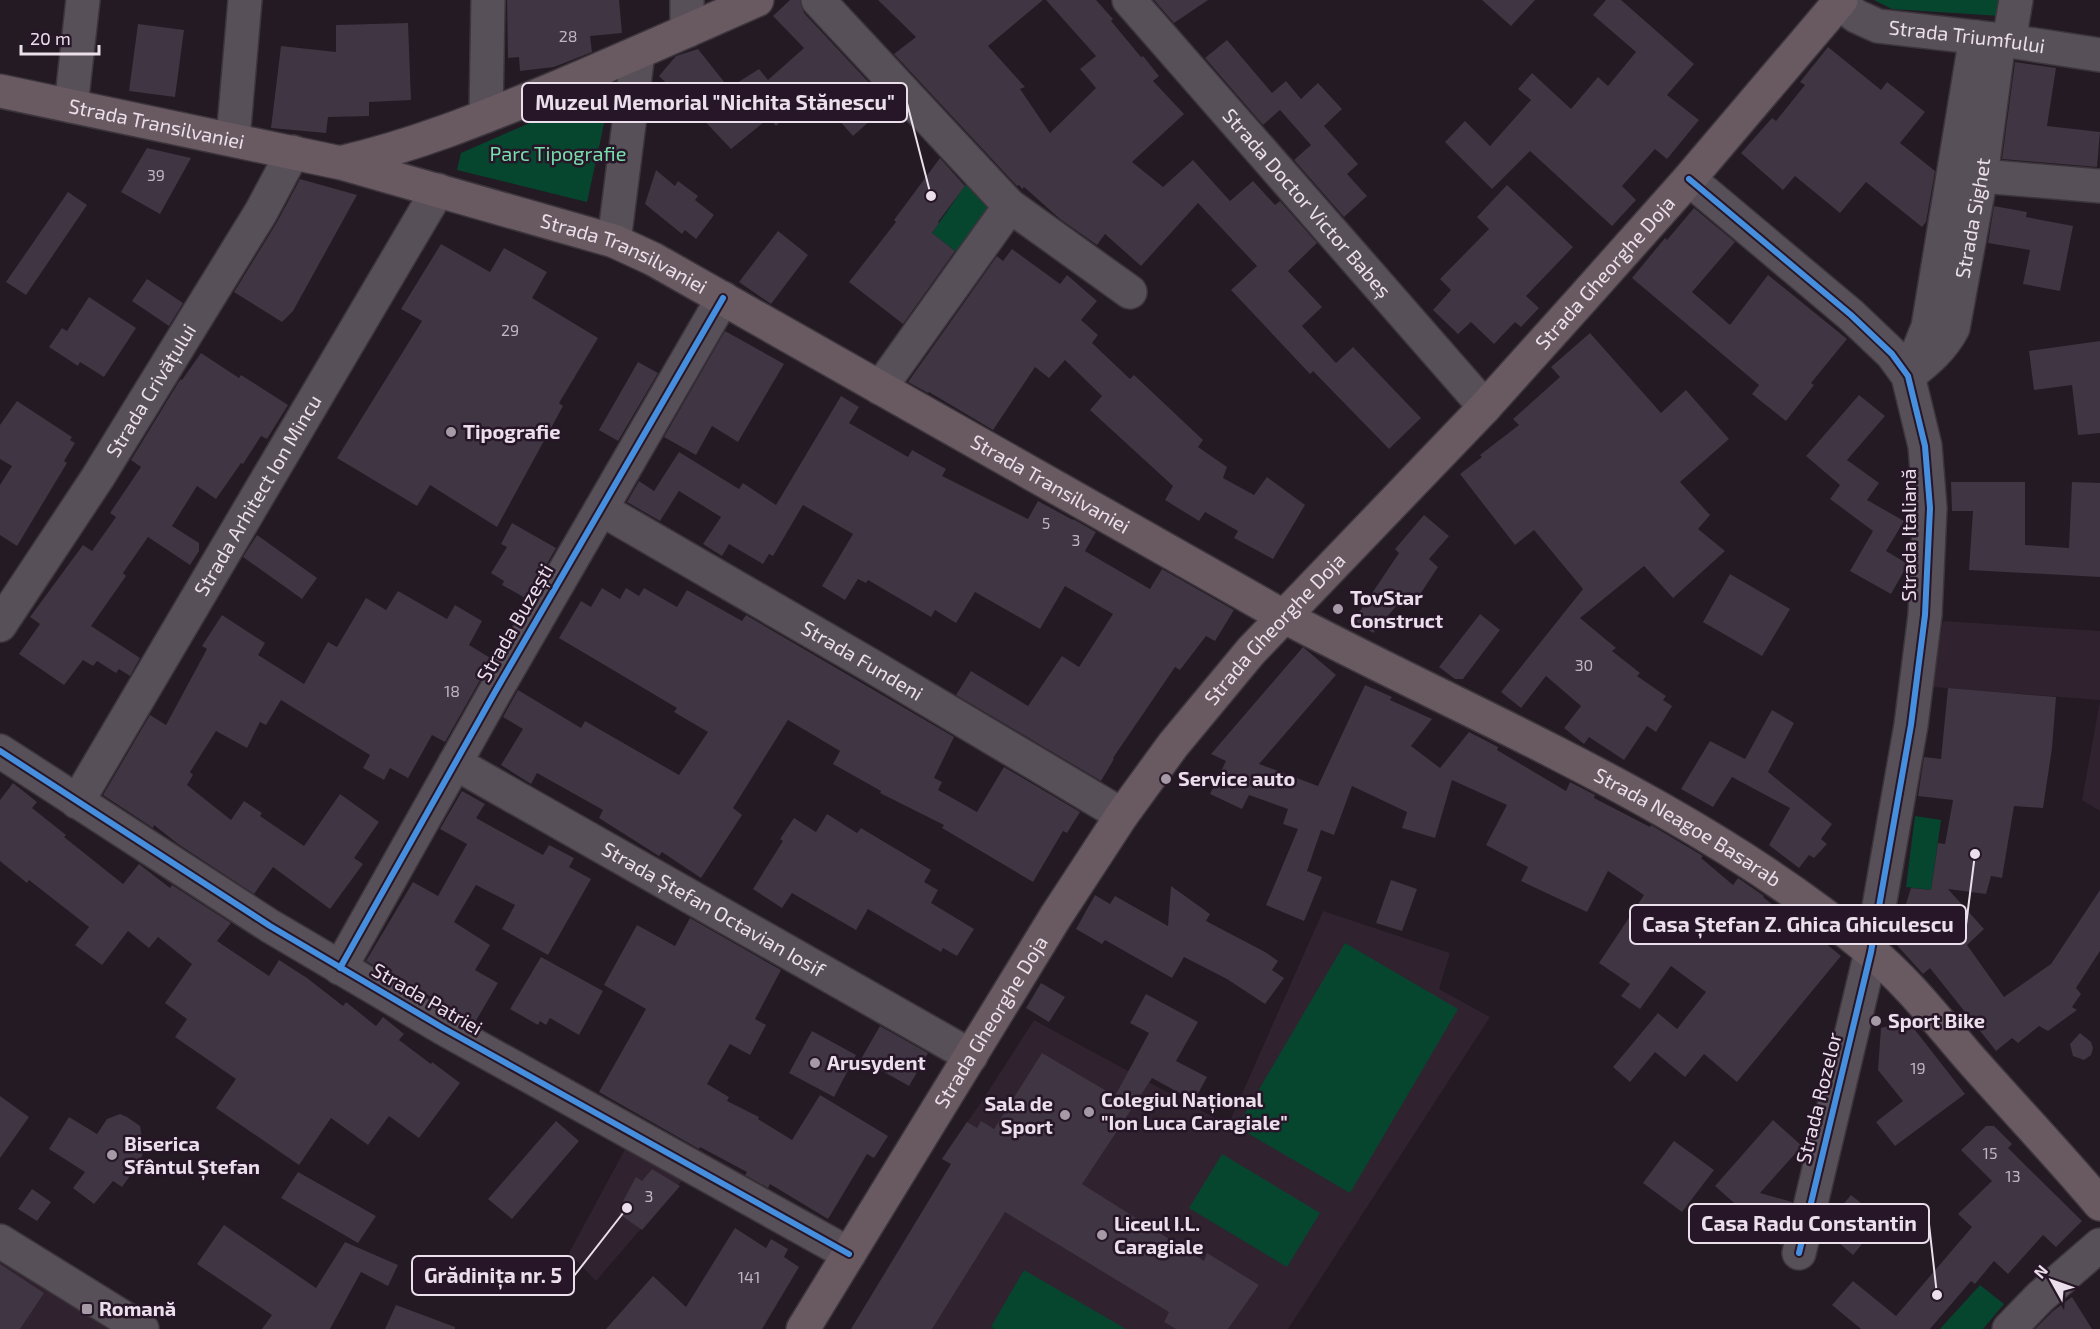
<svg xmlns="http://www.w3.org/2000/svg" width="2100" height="1329" font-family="'Exo 2',sans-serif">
<rect width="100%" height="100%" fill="#231a23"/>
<path fill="#30222e" d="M1943 621 2100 631V700L1932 687Z
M2100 701V811L2082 800Z
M1323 911 1450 953 1439 989 1490 1017 1288 1329H851L951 1164 942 1158 982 1101 1034 1020 1228 1125Z
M630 1140 688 1174 596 1281 569 1253Z
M0 1258 43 1286 110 1329H0Z"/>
<path fill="#06462f" d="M1874 0H2003L2000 16 1892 9Z
M612 87 587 202 457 170 461 153Z
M969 180 992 206 960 255 932 233Z
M1915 816 1941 820 1931 890 1906 887Z
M1345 943 1458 1009 1350 1193 1237 1127Z
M1222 1154 1320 1213 1287 1267 1189 1208Z
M1024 1270 1126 1329H995L991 1327Z
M1980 1285 2004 1304 1983 1329H1940Z"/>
<path fill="#3f3543" d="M507 0H619L622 33 590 36 592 52 572 60 554 67 520 71 519 57 508 58Z
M790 0H800L804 13 889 104 853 136 813 91 776 126 769 118 731 149 694 110 659 76 676 56 698 49 729 88 759 69 768 80 804 48 773 16Z
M878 0H1043L988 46 1025 87 1020 89 1050 133 1096 88 1080 69 1096 56 1046 0H1096L1113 19 1111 21 1141 57 1143 56 1159 76 1153 81 1184 114 1132 162 1163 187 1193 160 1230 201 1253 181 1275 205 1280 201 1317 243 1288 271 1322 307 1302 326 1336 363 1353 347 1421 418 1389 449 1313 371 1310 374 1231 290 1257 266 1198 203 1141 266 1105 234 1097 245 1060 219 1024 187 1022 189 1019 185 1017 186 894 54 916 37Z
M1154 0H1208L1174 23Z
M1482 0H1535L1511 26Z
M1606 0H1621L1694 64 1667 95 1699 120 1667 159 1655 149 1622 186 1636 200 1612 226 1530 151 1492 189 1445 142 1465 121 1490 146 1531 100 1518 89 1532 73 1571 109 1598 77 1608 86 1636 52 1593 15Z
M408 23 411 100 369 102V116L328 117 326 133 271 128 281 46 336 52V25Z
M138 24 184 30 175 97 129 91Z
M1227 40 1272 93 1286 81 1301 99 1318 83 1342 109 1324 126 1358 164 1347 174 1367 196 1344 217 1294 160 1311 145 1280 110 1263 125 1205 58Z
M1828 47 1881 90 1887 82 1925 112 1900 143 1935 171 1926 222 1922 227 1866 182 1840 213 1795 176 1783 190 1741 153 1772 118 1776 121 1805 85 1800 82Z
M2015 62 2056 68 2047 126 2100 132 2097 167 2002 159Z
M147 148 191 158 160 214 121 192Z
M940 158 965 186 938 222 939 223 932 233 955 251 903 324 849 282 896 222 894 220Z
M656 170 675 186 678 181 698 196 695 200 714 215 696 239 685 230 682 234 645 204Z
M300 179 357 195 293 311 282 322 234 292 277 222Z
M1507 185 1573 247 1526 296 1539 308 1521 327 1515 322 1494 344 1471 322 1458 334 1433 310 1451 290 1440 279 1489 229 1477 217Z
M68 192 87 205 26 295 6 282Z
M1994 206 2027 212 2026 217 2073 226 2060 291 2023 284 2030 250 1988 243Z
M1694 208 1735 242 1692 292 1730 325 1768 275 1847 339 1811 383 1814 385 1786 421 1752 394 1759 385 1632 278 1665 238 1667 240Z
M778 231 808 255 771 304 739 282Z
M441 244 490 272 504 248 547 272 532 298 598 338 559 403 563 406 497 527 430 485 417 506 337 458 422 321 401 309Z
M1012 249 1060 284 1067 275 1097 301 1081 320 1098 335 1092 343 1130 379 1134 375 1203 440 1198 447 1227 467 1223 478 1254 495 1267 477 1305 505 1273 559 1234 538 1238 531 1205 512 1199 521 1165 500 1173 486 1090 410 1102 396 1065 360 1049 378 1035 367 993 430 929 392 928 393 908 382 997 256 1003 261Z
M147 279 183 303 169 326 132 301Z
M89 297 136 328 104 377 80 362 78 366 49 347 62 328 67 331Z
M725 331 784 364 738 442 712 426 696 455 664 437Z
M1590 333 1661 413 1686 390 1729 439 1680 482 1710 515 1698 529 1725 551 1673 598 1644 566 1580 618 1616 648 1612 651 1640 673 1637 676 1666 696 1663 700 1672 706 1656 732 1647 726 1624 760 1589 737 1584 744 1564 728 1581 706 1546 676 1521 708 1501 692 1583 589 1534 530 1515 545 1460 474 1482 457 1480 455 1519 425 1513 419 1560 377 1551 367Z
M2100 341V433L2078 435 2072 385 2034 390 2029 351Z
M201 353 239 378 241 375 288 405 267 439 261 436 243 464 241 463 216 499 197 486 172 526 199 543V551L190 565 148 537 123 573 126 576 91 626 140 658 130 676 119 669 116 673 97 661 93 666 83 660 64 685 19 654 40 624 30 617 83 545 92 551 116 517 110 513 141 467 131 460 178 383 181 379 182 380Z
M638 362 658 373 618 441 599 430Z
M1859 395 1885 416 1847 460 1879 483 1867 500 1904 521 1886 551 1908 564 1891 594 1850 571 1873 531 1830 499 1840 485 1806 456Z
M841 396 859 407 849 423 908 457 912 450 946 469 942 476 1028 519 1038 501 1073 520V519L1096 532 1085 551 1150 589 1162 569 1234 610 1215 641 1206 636 1180 670 1175 667 1113 758 1114 759 1101 781 956 695 971 671 1028 706 1062 656 1079 667 1113 614 1065 586 1040 629 975 592 956 623 935 610 931 617 868 580 866 583 858 579 845 600 822 586 853 534 803 505 773 556 769 554 763 564 729 544 722 556 703 544 721 517 679 491 660 521 627 502 639 481 654 491 679 452 739 489 743 483 776 505Z
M17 401 72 437 70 440 75 443 64 461 67 463 17 546 0 535V485L12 466 0 459V425Z
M1951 482H2025V545L2069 548 2072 482 2100 483V577L1969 570 1973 511H1952Z
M1424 515 1449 536 1429 559 1438 567 1415 602 1405 596 1373 633 1354 620 1399 553 1395 549Z
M512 523 556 548 527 599 502 585 504 581 491 573 507 547 501 544Z
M257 535 317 578 302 599 243 557Z
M1730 574 1790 609 1762 656 1703 622Z
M602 588 620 599 626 588 639 596 644 588 677 607 687 590 742 621 746 615 954 737 934 778 942 782 938 790 977 812 1004 767 1080 812 1067 833 1063 831 1033 882 942 828 944 825 880 793 881 791 833 764 840 751 788 720 733 808 742 815 701 878 662 852 659 856 599 818 603 810 537 773 531 784 501 765 523 729 503 717 518 690 581 728 585 721 679 775 708 732 674 712 677 708 559 638 581 601 591 607Z
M398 591 447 619 455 605 482 621 469 645 492 659 445 742 432 735 408 778 390 768 384 780 363 768 370 755 281 700 266 725 260 722 247 748 216 731 190 772 193 775 187 785 231 820 244 801 262 813 260 816 304 846 340 794 379 822 354 858 363 864 330 909 273 867 254 894 178 844 154 825 153 828 103 795 150 715 166 725 207 649 202 646 222 615 265 643 258 655 304 684 328 642 337 647 366 598 386 610Z
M1480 614 1500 630 1463 679H1455L1439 667Z
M1303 647 1336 675 1259 764 1318 786 1365 685 1392 697 1390 700 1432 719 1411 746 1440 768 1469 732 1498 747 1497 750 1566 791 1570 782 1595 795 1594 798 1650 827 1651 825 1703 856 1701 858 1733 885 1738 878 1764 896 1763 897 1816 940 1818 937 1841 956 1737 1082 1704 1054 1685 1077 1655 1052 1630 1082 1613 1067 1658 1013 1677 1029 1706 992 1671 966 1640 1009 1621 996 1630 984 1599 963 1644 895 1608 871 1587 912 1521 881 1528 867 1486 845 1507 805 1452 780 1435 838 1402 828 1407 812 1352 786 1334 835 1321 830 1307 871 1322 877 1304 921 1266 905 1298 829 1283 824 1288 809 1249 795 1242 809 1210 794 1226 761 1211 754Z
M1948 688 2056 697 2052 748 2043 808 2014 806 2002 878 1991 876 1986 894 1948 889 1984 929 1967 945 2004 997 2051 964 2100 890V951L2076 988 2081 994 2072 1007 2077 1010 2048 1031 2039 1026 2018 1043 2012 1038 1996 1051 1930 968 1923 974 1894 942 1911 888 1931 890 1938 843 1945 844 1953 800 1918 796 1924 757 1941 759Z
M1772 710 1794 723 1768 772 1832 824 1821 839 1827 844 1814 858 1809 855 1799 868 1769 845 1790 808 1732 777 1713 807 1681 789 1710 741 1745 759Z
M13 783 37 802 32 808 66 835 64 837 123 884 139 864 170 888 172 885 231 923 217 941 269 976 279 960 307 978 343 1006 346 1002 376 1026 383 1017 404 1034 399 1040 431 1064 432 1062 460 1083 419 1138 389 1116 368 1145 331 1118 299 1165 216 1108 236 1079 175 1037 187 1019 165 1003 192 964 158 937 149 948 128 931 102 965 75 945 89 927 29 880 27 883 0 861V800Z
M462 791 485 804 476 818 543 855 549 845 574 858 569 867 591 879 548 955 502 929 515 905 476 885 454 922 490 945 475 970 498 983 474 1024 417 988 415 990 366 961 413 882 438 896 467 844 440 829Z
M827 814 857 833 861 828 931 870 924 882 938 890 931 903 974 929 957 956 943 948 941 952 868 909 856 930 792 893 782 908 753 889 783 841 780 839 794 818 816 832Z
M1391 880 1417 889 1402 931 1376 923Z
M1171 886 1210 914 1206 921 1265 952 1278 961 1272 970 1284 978 1265 1004 1227 979 1184 957 1172 978 1105 940 1102 944 1076 929 1095 895 1110 904 1115 896 1168 926Z
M690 918 781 970 755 1019 766 1025 750 1055 730 1044 707 1084 729 1097 727 1101 759 1117 758 1119 792 1140 820 1095 888 1136 874 1158 867 1154 828 1219 770 1184 768 1188 745 1175 747 1172 700 1147 699 1149 599 1092 646 1009 604 985 637 925 675 946Z
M541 957 603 991 579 1035 550 1018 546 1025 540 1021 538 1025 510 1009Z
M1041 983 1065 997 1049 1022 1026 1008Z
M1146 994 1198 1022 1176 1061 1207 1077 1194 1101 1152 1078 1082 1184 1204 1261 1207 1253 1259 1285 1228 1329H1176L1164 1322 1169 1312 1005 1212 932 1329H851L951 1164 942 1159 967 1122 977 1128 981 1121 994 1129 1042 1053 1115 1096 1149 1033 1130 1023Z
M1908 1021 1965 1094 1895 1146 1876 1122 1903 1101 1878 1070 1881 1028Z
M880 1026 928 1053 909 1086 861 1059Z
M812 1031 856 1055 834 1097 789 1073Z
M2080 1033 2091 1042 2093 1048 2091 1055 2084 1060 2073 1056 2070 1044Z
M0 1096 29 1117 0 1158Z
M120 1114 127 1117 140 1126 144 1149 140 1162 122 1187 113 1181 94 1204 73 1188 85 1172 49 1149 69 1117 97 1134 107 1119Z
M1773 1120 1802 1146 1760 1193 1792 1202 1782 1245 1757 1238 1760 1226 1715 1186Z
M556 1121 579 1141 512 1219 488 1199Z
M1986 1126H1994L2012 1144 2008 1148 2082 1221 2056 1247 2043 1235 2008 1274 1994 1261 1975 1284 1971 1281 1930 1329H1861L1832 1305 1853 1281 1896 1316 1972 1227 1958 1214 1992 1181 1961 1150Z
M1674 1141 1714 1170 1682 1212 1643 1183Z
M652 1169 680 1186 642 1230 619 1214 626 1206 623 1201 636 1177 642 1181Z
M298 1172 376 1216 358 1243 281 1198Z
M32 1189 51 1202 37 1221 18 1209Z
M1851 1195 1871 1211 1861 1225 1871 1233 1853 1255 1824 1230 1825 1226Z
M224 1225 316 1288 345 1242 398 1265 388 1286 361 1272 330 1329H262L272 1315 197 1264Z
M735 1228 766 1248 771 1239 788 1249 784 1257 799 1267 762 1329H606L653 1276 686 1307Z
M0 1264 44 1293 20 1329H0Z
M2072 1297 2092 1329H2035L2053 1311Z
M396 1305 455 1327V1329H385Z"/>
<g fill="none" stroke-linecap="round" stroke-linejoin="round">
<g stroke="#3c353c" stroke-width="36">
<g id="minor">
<path d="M687 0V31"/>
<path d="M818 0 1010 206 1130 292"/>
<path id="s1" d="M1129 0 1485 407"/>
<path id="s2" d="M1839 3 1856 16 1878 26 2009 41 2100 55"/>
<path d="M2009 41 2016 0"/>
<path d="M71 106 83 0"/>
<path d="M486 116 488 0"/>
<path d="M233 139 245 0"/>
<path d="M1981 176 2100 186"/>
<path d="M1689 179 1851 315 1892 354 1908 376 1925 446 1930 508 1925 615 1911 725 1871 952 1799 1253"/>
<path d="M614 241 638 53"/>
<path d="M1911 369 1928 327 1976 37"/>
<path id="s3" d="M1908 376C1926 362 1942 349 1953 328L1981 176 1999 40"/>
<path d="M880 388 1010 206"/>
<path id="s4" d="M601 509 870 665 1122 815"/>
<path id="s5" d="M0 625 98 477 261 212 293 152"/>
<path d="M0 751 270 926 443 1028 849 1254"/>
<path id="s6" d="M455 763 971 1056"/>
<path id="s7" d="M77 802 438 190"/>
<path d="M340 968 495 692 723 298"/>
<path d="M0 1241 142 1329"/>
<path d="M2009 1329 2040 1297 2100 1245"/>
</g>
</g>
<g stroke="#3c353c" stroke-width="36">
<g id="major">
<path id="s8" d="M0 91 341 163 614 241 653 259 1283 616C1482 721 1695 805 1869 950 1906 980 1936 1019 1967 1055 2011 1105 2057 1153 2100 1204"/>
<path d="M343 162C413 146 480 119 546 92 617 62 687 31 757 0"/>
<path id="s9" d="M803 1329 1056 916 1122 815 1173 745 1251 651 1485 407 1583 298 1689 179 1841 0"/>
</g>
</g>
<use href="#minor" stroke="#575058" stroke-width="33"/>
<use href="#major" stroke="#695960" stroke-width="33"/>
<g stroke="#271627" stroke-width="10">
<path id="cycleway" d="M1689 179 1851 315 1892 354 1908 376 1925 446 1930 508 1925 615 1911 725 1871 952 1799 1253
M0 751 270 926 443 1028 849 1254
M340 968 495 692 723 298"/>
</g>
<use href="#cycleway" stroke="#468fdf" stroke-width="6"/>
</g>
<g fill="#a59aa5" stroke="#271627" stroke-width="2">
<circle cx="451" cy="432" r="6"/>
<circle cx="1338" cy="609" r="6"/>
<circle cx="1166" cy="779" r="6"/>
<circle cx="1876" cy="1021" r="6"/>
<circle cx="815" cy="1063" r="6"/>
<circle cx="1089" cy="1112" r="6"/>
<circle cx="1065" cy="1115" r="6"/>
<circle cx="112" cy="1155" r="6"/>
<circle cx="1102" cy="1235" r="6"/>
<rect x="81" y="1303" width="12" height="12" rx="3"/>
</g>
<g text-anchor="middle" stroke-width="5" stroke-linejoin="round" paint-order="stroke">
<g font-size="16" fill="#c0b4c1">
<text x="568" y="42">28</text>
<text x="156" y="181">39</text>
<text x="510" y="336">29</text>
<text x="1046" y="529">5</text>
<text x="1076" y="546">3</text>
<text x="1584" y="671">30</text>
<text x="452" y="697">18</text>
<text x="1918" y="1074">19</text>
<text x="1990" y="1159">15</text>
<text x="2013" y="1182">13</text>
<text x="649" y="1202">3</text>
<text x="749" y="1283">141</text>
</g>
<g font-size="20" fill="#ebdfeb" stroke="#271627">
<text dy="7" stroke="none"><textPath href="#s2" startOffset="135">Strada Triumfului</textPath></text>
<text dy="7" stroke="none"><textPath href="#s8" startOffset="160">Strada Transilvaniei</textPath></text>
<text dy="7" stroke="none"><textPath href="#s1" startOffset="270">Strada Doctor Victor Babeș</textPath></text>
<text dy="7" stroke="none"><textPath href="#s3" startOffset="178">Strada Sighet</textPath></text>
<text dy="7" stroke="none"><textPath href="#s8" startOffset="646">Strada Transilvaniei</textPath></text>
<text dy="7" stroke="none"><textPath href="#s9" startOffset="1332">Strada Gheorghe Doja</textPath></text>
<text dy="7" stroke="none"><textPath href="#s5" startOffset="279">Strada Crivățului</textPath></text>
<text dy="7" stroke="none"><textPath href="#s8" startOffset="1132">Strada Transilvaniei</textPath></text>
<text dy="7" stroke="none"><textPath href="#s7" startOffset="356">Strada Arhitect Ion Mincu</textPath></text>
<text transform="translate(1909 535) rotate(-90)" y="7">Strada Italiană</text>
<text transform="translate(515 623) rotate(-60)" y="7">Strada Buzești</text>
<text dy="7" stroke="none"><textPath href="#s9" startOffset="846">Strada Gheorghe Doja</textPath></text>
<text dy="7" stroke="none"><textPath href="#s4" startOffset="302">Strada Fundeni</textPath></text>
<text dy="7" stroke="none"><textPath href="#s8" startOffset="1856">Strada Neagoe Basarab</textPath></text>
<text dy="7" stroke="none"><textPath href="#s6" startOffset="297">Strada Ștefan Octavian Iosif</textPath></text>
<text transform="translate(427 999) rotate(30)" y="7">Strada Patriei</text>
<text dy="7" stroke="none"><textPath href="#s9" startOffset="360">Strada Gheorghe Doja</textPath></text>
<text transform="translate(1819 1098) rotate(-76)" y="7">Strada Rozelor</text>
</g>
<g font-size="20" fill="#77dfac" stroke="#271627">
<text x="558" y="161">Parc Tipografie</text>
</g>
<g font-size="20" font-weight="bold" fill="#ebdfeb" stroke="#271627" text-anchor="start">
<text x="463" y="439">Tipografie</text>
<text x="1350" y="605">TovStar<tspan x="1350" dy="23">Construct</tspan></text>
<text x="1178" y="786">Service auto</text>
<text x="1888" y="1028">Sport Bike</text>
<text x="827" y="1070">Arusydent</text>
<text x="1101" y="1107">Colegiul Național<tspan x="1101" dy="23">"Ion Luca Caragiale"</tspan></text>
<text x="1053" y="1111" text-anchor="end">Sala de<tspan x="1053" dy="23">Sport</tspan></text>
<text x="124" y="1151">Biserica<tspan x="124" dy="23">Sfântul Ștefan</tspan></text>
<text x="1114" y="1231">Liceul I.L.<tspan x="1114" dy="23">Caragiale</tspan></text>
<text x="99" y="1316">Romană</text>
</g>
</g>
<path fill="none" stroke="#ebdfeb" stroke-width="2" d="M931 196L907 103M1975 854L1966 925M1937 1295L1929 1224M627 1208L574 1276"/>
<g fill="#ebdfeb" stroke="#271627" stroke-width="2">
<circle cx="931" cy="196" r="6"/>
<circle cx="1975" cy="854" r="6"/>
<circle cx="1937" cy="1295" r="6"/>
<circle cx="627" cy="1208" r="6"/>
</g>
<g fill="#271627" stroke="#ebdfeb" stroke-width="2">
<rect x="522" y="83" width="385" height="39" rx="6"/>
<rect x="1630" y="905" width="336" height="39" rx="6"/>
<rect x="1689" y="1204" width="240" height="39" rx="6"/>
<rect x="412" y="1256" width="162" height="39" rx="6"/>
</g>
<g font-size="21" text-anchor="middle" font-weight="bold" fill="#ebdfeb">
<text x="715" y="110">Muzeul Memorial "Nichita Stănescu"</text>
<text x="1798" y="932">Casa Ștefan Z. Ghica Ghiculescu</text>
<text x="1809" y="1231">Casa Radu Constantin</text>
<text x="493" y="1283">Grădinița nr. 5</text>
</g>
<g transform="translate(2052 1281) rotate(310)" stroke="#271627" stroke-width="4.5" paint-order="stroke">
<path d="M0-4.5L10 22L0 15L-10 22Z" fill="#ebdfeb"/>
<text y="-9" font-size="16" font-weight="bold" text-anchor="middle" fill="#ebdfeb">N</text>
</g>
<path d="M21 45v9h78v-9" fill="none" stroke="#ebdfeb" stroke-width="3"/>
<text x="30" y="45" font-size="18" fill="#ebdfeb" stroke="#271627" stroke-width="4.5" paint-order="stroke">20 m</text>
</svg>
